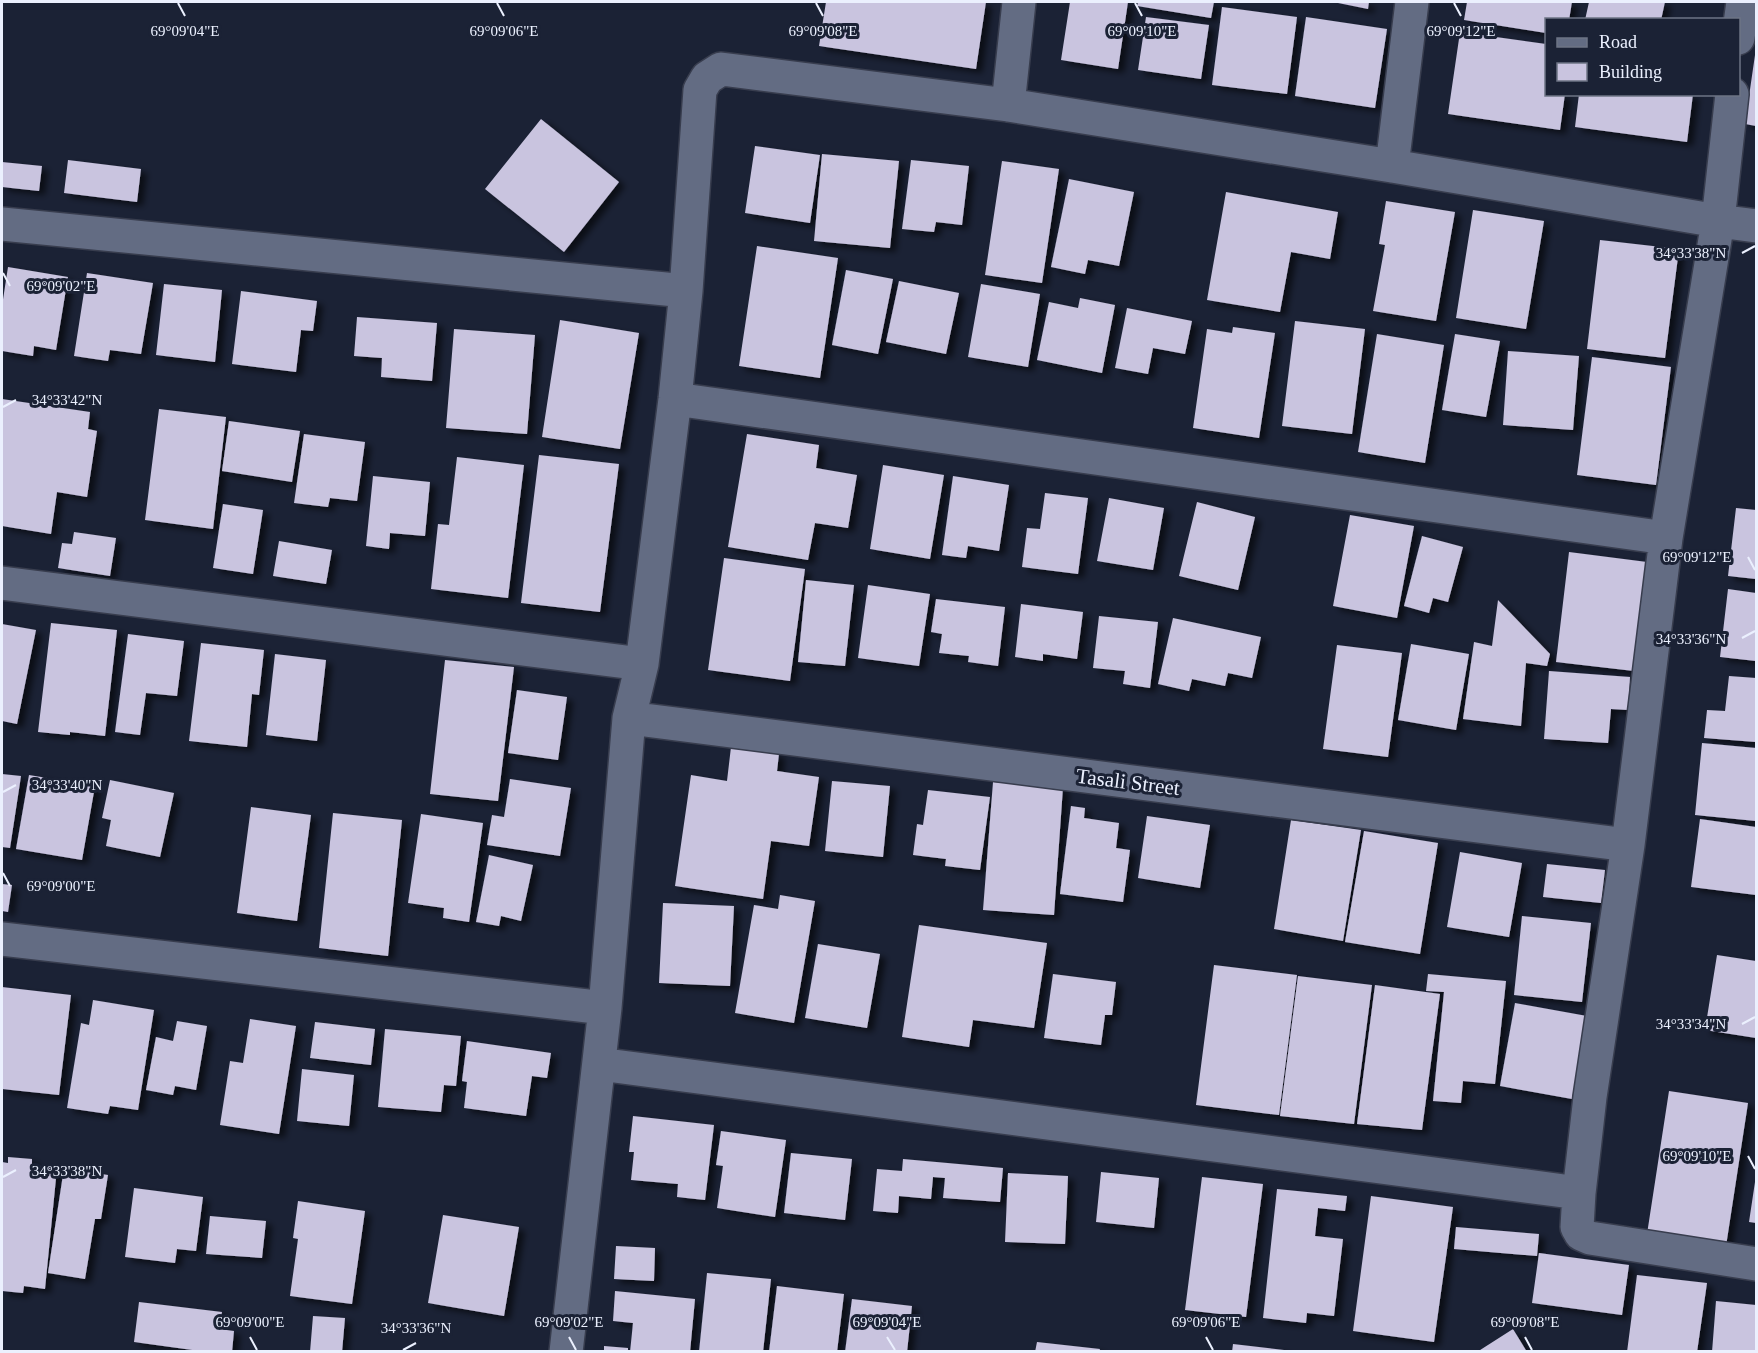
<svg xmlns="http://www.w3.org/2000/svg" width="1758" height="1353" font-family="Georgia,serif">
<defs>
<filter id="shadow"><feDropShadow dx="6" dy="4" stdDeviation="3" flood-color="#0009"/></filter>
</defs>
<rect width="100%" height="100%" fill="#1b2235"/>
<path fill="#c9c4df" filter="url(#shadow)" d="M826 2H986L976 69 819 46Z
M1070 2H1128L1118 69 1061 60Z
M1138 2H1214L1211 18 1137 6Z
M1333 2H1369L1368 9Z
M1467 2H1572L1569 20H1546V33L1464 20Z
M1589 2H1665L1661 20H1585Z
M1222 7 1297 17 1287 94 1212 85Z
M1146 17 1209 25 1201 79 1138 70Z
M1306 17 1387 29 1375 108 1295 96Z
M1460 32 1546 44V94H1565L1560 130 1448 114Z
M1755 55H1756V126L1745 124Z
M1579 94H1693L1687 142 1575 127Z
M541 119 619 182 564 252 485 189Z
M755 146 820 155 810 223 745 213Z
M822 154 899 161 890 248 814 241Z
M68 160 141 169 137 202 64 193Z
M911 160 969 166 962 225 936 222 934 232 902 229Z
M1002 161 1059 169 1042 283 985 275Z
M2 162 42 166 39 191 2 187Z
M1069 179 1134 192 1119 266 1088 260 1085 274 1051 267Z
M1226 192 1338 212 1330 259 1291 252 1280 312 1207 300Z
M1386 201 1455 212 1436 321 1373 311 1385 245 1379 244Z
M1473 210 1544 221 1526 329 1456 318Z
M1600 240 1679 249 1665 358 1587 349Z
M757 246 838 258 820 378 739 366Z
M8 267 68 277 56 350 34 346 33 356 2 351V306Z
M846 270 893 279 878 354 832 345Z
M87 273 153 283 141 354 110 350 108 361 74 356Z
M899 281 959 293 946 354 886 342Z
M164 284 222 290 215 362 156 355Z
M981 284 1040 294 1028 367 968 357Z
M241 291 317 301 313 331 301 330 296 372 232 364Z
M1080 298 1115 305 1102 373 1037 360 1049 302 1078 308Z
M1127 308 1192 321 1185 354 1153 348 1148 374 1115 368Z
M357 317 437 323 432 381 381 377 382 358 354 356Z
M560 320 639 333 620 449 542 437Z
M1295 321 1365 329 1352 434 1282 426Z
M1233 327 1275 333 1259 438 1193 428 1207 329 1232 333Z
M454 329 535 335 527 434 446 428Z
M1377 334 1444 345 1425 463 1358 452Z
M1455 334 1500 341 1486 417 1442 410Z
M1508 351 1579 356 1573 430 1503 425Z
M1592 357 1671 367 1656 485 1577 475Z
M2 399 90 412 88 429 97 431 87 497 57 492 51 534 2 526Z
M159 409 226 417 213 529 145 520Z
M229 421 300 431 292 482 222 471Z
M304 434 365 442 357 501 330 498 328 507 294 503Z
M747 434 819 445 816 468 857 475 848 528 815 523 808 560 728 547Z
M539 455 619 464 600 612 521 603Z
M457 457 524 465 508 598 431 589 438 524 449 525Z
M883 465 944 475 930 559 870 549Z
M373 476 430 482 425 536 390 533 389 549 366 546Z
M953 476 1009 485 999 551 968 546 966 558 942 555Z
M1045 493 1088 498 1078 574 1022 567 1027 528 1040 529Z
M1109 498 1164 508 1153 570 1097 561Z
M1197 502 1255 517 1238 590 1179 576Z
M223 504 263 510 253 574 213 568Z
M1736 508 1756 510V579L1728 576Z
M1350 515 1414 526 1397 618 1333 606Z
M74 532 116 538 110 576 58 568 62 543 72 544Z
M1422 536 1463 547 1448 602 1433 598 1429 613 1404 606Z
M279 541 332 550 326 584 273 576Z
M1569 552 1647 562 1634 671 1556 662Z
M724 558 805 569 790 681 708 670Z
M806 580 854 585 845 666 798 662Z
M868 585 930 594 919 666 858 658Z
M1728 589 1756 593V661L1720 657Z
M936 599 1005 607 998 666 968 662 969 656 939 653 942 634 931 632Z
M1498 600 1550 654 1547 666 1526 663 1521 726 1463 719 1474 642 1492 646Z
M1021 604 1083 612 1077 659 1043 654V661L1015 657Z
M1099 616 1158 622 1150 688 1123 684 1125 671 1093 668Z
M1173 618 1261 637 1252 678 1228 673 1225 686 1192 679 1189 691 1158 684Z
M51 623 117 630 105 736 70 732V735L38 732Z
M2 624 36 630 17 724 2 721Z
M128 634 184 641 177 696 146 693 140 735 115 732Z
M201 643 264 650 259 695 252 694 247 747 189 741Z
M1411 644 1469 654 1456 730 1398 720Z
M1337 645 1402 653 1388 757 1323 749Z
M275 654 326 660 317 741 266 735Z
M445 660 514 667 498 801 430 794Z
M1549 671 1630 677 1628 710 1611 709 1608 743 1544 739Z
M1729 676 1756 678V742L1704 738 1707 710 1725 711Z
M517 690 567 697 558 760 508 753Z
M1702 743 1756 748V821L1695 815Z
M731 747 779 754 777 771 819 777 809 846 771 841 763 899 675 886 691 775 727 781Z
M2 774 21 776 10 848 2 847Z
M29 775 95 786 82 860 16 849Z
M510 779 571 788 560 856 487 845 492 815 504 817Z
M110 780 174 793 160 857 106 846 111 820 102 818Z
M832 781 890 786 883 857 825 851Z
M993 782 1063 787 1054 915 983 910Z
M928 790 990 797 980 870 945 866 946 859 913 855 917 824 923 825Z
M1071 806 1085 808 1084 818 1119 823 1116 848 1130 850 1123 902 1060 894Z
M251 807 311 815 297 921 237 913Z
M333 813 402 820 388 956 319 948Z
M421 814 483 823 469 922 443 918 444 908 408 903Z
M1147 816 1210 825 1200 888 1138 878Z
M1700 819 1756 827V895L1691 887Z
M1291 820 1361 830 1343 941 1274 929Z
M1364 831 1438 843 1420 954 1345 942Z
M1460 852 1522 863 1509 937 1447 927Z
M489 855 533 865 521 921 501 916 499 926 476 922Z
M1547 864 1605 870 1601 903 1543 897Z
M2 884 12 885 8 912 2 911Z
M780 895 815 901 794 1023 735 1013 754 905 778 909Z
M663 903 734 906 730 986 659 983Z
M1522 916 1591 923 1582 1002 1514 995Z
M919 925 1047 943 1034 1028 973 1020 969 1047 902 1037Z
M818 944 880 954 867 1028 805 1018Z
M1717 955 1756 961V1038L1705 1030Z
M1214 965 1297 975 1279 1115 1196 1105Z
M1053 974 1116 982 1112 1015H1105L1101 1045 1044 1038Z
M1428 974 1506 981 1495 1084 1463 1081 1461 1103 1433 1101 1444 992 1426 991Z
M1298 976 1372 985 1354 1124 1280 1116Z
M1375 985 1440 994 1422 1130 1357 1124Z
M2 987 71 995 59 1095 2 1089Z
M93 1000 154 1010 138 1110 110 1106 108 1114 67 1108 81 1023 89 1025Z
M1515 1003 1587 1016 1572 1099 1500 1086Z
M250 1019 296 1026 279 1134 220 1125 230 1061 243 1063Z
M177 1021 207 1026 196 1090 175 1086 173 1095 146 1090 156 1037 173 1041Z
M315 1022 375 1029 371 1065 310 1058Z
M385 1029 461 1036 456 1086 444 1085 441 1112 378 1107Z
M467 1041 551 1053 547 1078 532 1076 526 1116 464 1108 467 1082 462 1081Z
M302 1069 354 1075 349 1126 297 1121Z
M1669 1091 1748 1103 1726 1246 1647 1234Z
M633 1116 714 1125 705 1200 677 1197 678 1184 631 1180 634 1152H629Z
M721 1131 786 1140 775 1217 717 1208 723 1166 716 1165Z
M791 1153 852 1159 845 1220 784 1213Z
M8 1157 32 1159V1165L57 1168 45 1289 24 1286 23 1293 2 1291V1162L8 1163Z
M903 1159 1003 1168 1000 1202 943 1198 945 1178 933 1177 931 1199 899 1196 898 1213 873 1211 877 1169 902 1171Z
M64 1168 108 1175 101 1219H95L85 1279 48 1273Z
M1101 1172 1159 1178 1154 1228 1096 1222Z
M1008 1173 1068 1176 1065 1244 1005 1242Z
M1202 1177 1263 1184 1246 1317 1185 1310Z
M1755 1182H1756V1223L1749 1222Z
M134 1188 203 1197 196 1251 177 1249 175 1263 125 1257Z
M1277 1189 1347 1196 1345 1211 1318 1208 1315 1236 1343 1239 1334 1316 1307 1313 1306 1323 1263 1318Z
M1371 1196 1453 1207 1434 1342 1353 1331Z
M298 1201 365 1211 352 1304 290 1296 298 1239 293 1238Z
M443 1215 519 1227 504 1316 428 1303Z
M210 1216 266 1221 262 1258 206 1254Z
M1456 1227 1539 1234 1537 1256 1454 1249Z
M616 1246 655 1248 654 1281 614 1279Z
M1539 1253 1629 1265 1622 1315 1532 1303Z
M707 1273 771 1279 763 1352H699Z
M1637 1275 1707 1283 1697 1352H1627Z
M777 1286 844 1294 837 1352H769Z
M615 1291 695 1299 690 1352H630L633 1323 613 1321Z
M852 1299 912 1306 907 1352H845Z
M1716 1301 1756 1305V1352H1712Z
M139 1302 222 1312 219 1329 234 1331 232 1352H207L134 1342Z
M313 1316 345 1318 342 1352H310Z
M1513 1329 1527 1352H1477Z
M1037 1342 1100 1349 1099 1352H1035Z
M1233 1344 1284 1350V1352H1232Z
M604 1346 628 1348V1352H604Z"/>
<g fill="none" stroke-linecap="round" stroke-linejoin="round">
<g stroke="#383d4e" stroke-width="36">
<path id="street" d="M1738 38 1743 2
M1732 94 1718 221 1666 538 1628 845 1590 1097 1579 1193 1577 1227 1581 1234 1590 1238 1756 1264
M1008 105 1019 2
M1392 166 1412 2
M2 224 686 291
M675 399 1666 538
M2 583 642 664
M629 718 1628 845
M2 939 605 1008
M599 1064 1579 1193
M566 1352 605 1008 629 718 642 664 675 399 686 291 700 90 707 78 721 69 1008 105 1392 166 1718 221 1756 226"/>
</g>
<use href="#street" stroke="#636c83" stroke-width="33"/>
</g>
<path fill="none" stroke="#ebf0fe" stroke-width="2" d="M178 3 185 16M497 3 504 16M816 3 823 16M1135 3 1142 16M1454 3 1461 16M1742 253 1755 246M3 273 10 286M3 407 16 400M1748 557 1755 570M1742 638 1755 631M3 792 16 785M3 873 10 886M1742 1024 1755 1017M1748 1156 1755 1169M3 1177 16 1170M250 1337 257 1350M569 1337 576 1350M887 1337 895 1350M1206 1337 1213 1350M1525 1337 1532 1350M403 1350 416 1343"/>
<g text-anchor="middle" stroke-width="6" stroke-linejoin="round" paint-order="stroke">
<g font-size="21" fill="#ebf0fe" stroke="#1b2235">
<text transform="translate(1128 782) rotate(7)" y="7">Tasali Street</text>
</g>
</g>
<g font-size="15" text-anchor="middle" fill="#ebf0fe" stroke="#1b2235" stroke-width="6" stroke-linejoin="round" paint-order="stroke">
<text x="185" y="36">69°09'04"E</text>
<text x="504" y="36">69°09'06"E</text>
<text x="823" y="36">69°09'08"E</text>
<text x="1142" y="36">69°09'10"E</text>
<text x="1461" y="36">69°09'12"E</text>
<text x="1691" y="258">34°33'38"N</text>
<text x="61" y="291">69°09'02"E</text>
<text x="67" y="405">34°33'42"N</text>
<text x="1697" y="562">69°09'12"E</text>
<text x="1691" y="644">34°33'36"N</text>
<text x="67" y="790">34°33'40"N</text>
<text x="61" y="891">69°09'00"E</text>
<text x="1691" y="1029">34°33'34"N</text>
<text x="1697" y="1161">69°09'10"E</text>
<text x="67" y="1176">34°33'38"N</text>
<text x="250" y="1327">69°09'00"E</text>
<text x="569" y="1327">69°09'02"E</text>
<text x="887" y="1327">69°09'04"E</text>
<text x="1206" y="1327">69°09'06"E</text>
<text x="1525" y="1327">69°09'08"E</text>
<text x="416" y="1333">34°33'36"N</text>
</g>
<rect width="1758" height="1353" fill="none" stroke="#ebf0fe" stroke-width="6"/>
<rect x="1545" y="18" width="195" height="78" fill="#1b2235" stroke="#6e7485" stroke-width="1.5"/>
<rect x="1557" y="38" width="30" height="9" fill="#636c83" stroke="#6e7485" stroke-width="1.5"/>
<text x="1599" y="48" font-size="18" fill="#ebf0fe">Road</text>
<rect x="1557" y="63" width="30" height="18" fill="#c9c4df" stroke="#6e7485" stroke-width="1.5"/>
<text x="1599" y="78" font-size="18" fill="#ebf0fe">Building</text>
</svg>
